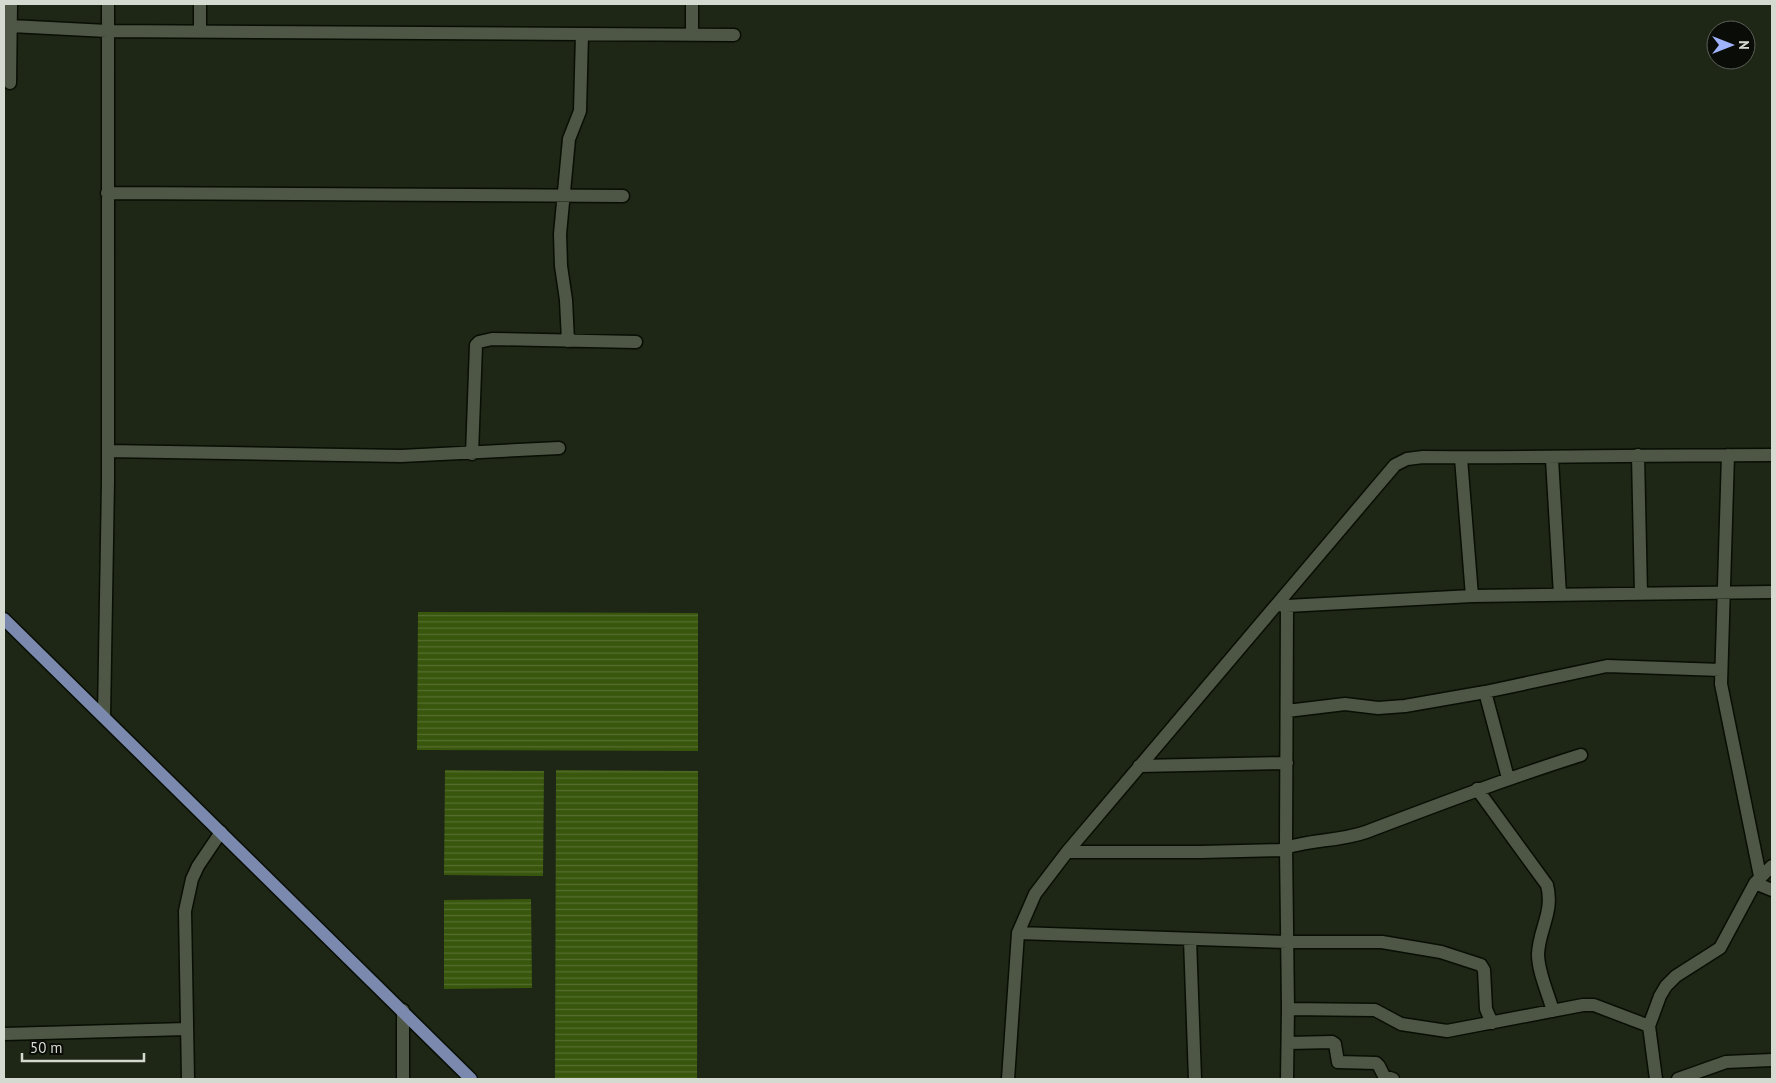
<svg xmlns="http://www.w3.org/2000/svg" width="1776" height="1083" font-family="'PT Sans',sans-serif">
<defs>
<pattern id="water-rules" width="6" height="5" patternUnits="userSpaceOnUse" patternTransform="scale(1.25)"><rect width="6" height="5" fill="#39560d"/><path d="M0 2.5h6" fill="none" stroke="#556e2f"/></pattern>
</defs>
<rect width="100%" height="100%" fill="#1e2616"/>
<path fill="url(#water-rules)" d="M418 612 698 613V751L417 750Z
M445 770 544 771 543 876 444 875Z
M556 770 698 771 697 1079H555Z
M531 899 532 988 444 989V900Z"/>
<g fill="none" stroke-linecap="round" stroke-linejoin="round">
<g stroke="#080e03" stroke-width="15">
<path id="street" d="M200 4V32
M11 26 107 31 734 35
M692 35V4
M10 83 11 4
M107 193 623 196
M568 341 566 300 561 266 560 234 569 139 580 111 582 34
M108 451 401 456 559 448
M472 454 476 345 479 342 492 339 636 342
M1638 455 1641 594
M1728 455 1721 684 1760 876
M1461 458 1472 596
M1552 459 1560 595
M1277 605 1287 606 1472 596 1772 592
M1287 606 1286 847 1288 1009
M1485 692 1508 778
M1287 711 1345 704 1378 708 1405 706 1485 692 1607 666 1721 670
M104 717 108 481V4
M1139 766 1287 763
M1477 789 1547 885C1554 912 1539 929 1538 954 1538 972 1548 993 1553 1011
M1067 852H1200L1280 850C1307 839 1338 842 1366 832 1437 805 1508 778 1581 755
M1755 883 1772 890
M1018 933 1287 942H1382L1441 952 1481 965 1484 970 1486 1009 1492 1023
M1190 939 1195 1079
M403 1010V1079
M4 1034 187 1029
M1288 1043 1332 1042 1335 1044 1338 1062 1376 1063 1379 1066 1384 1076 1393 1079
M188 1079 185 911 192 879 198 866 221 832
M1008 1079 1018 933 1035 894 1067 852 1395 465 1407 459 1423 457C1539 458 1656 455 1772 455
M1287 1079 1288 1009 1375 1010 1401 1024 1447 1031 1583 1005H1594L1649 1026
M1656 1079 1649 1026 1660 996 1666 986 1676 976 1720 948 1755 883 1772 866
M1678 1079 1726 1062 1772 1060"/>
</g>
<g stroke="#080e03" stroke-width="15">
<path id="primary" d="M4 619 471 1079"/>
</g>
<use href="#street" stroke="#4e5745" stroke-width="12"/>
<use href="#primary" stroke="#7a89ad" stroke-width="12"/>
</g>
<rect width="1776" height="1083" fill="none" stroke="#d5dad0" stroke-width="10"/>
<g transform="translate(1731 45) rotate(90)"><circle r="24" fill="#0a0d07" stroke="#5b5f57"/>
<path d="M0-4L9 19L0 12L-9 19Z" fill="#a0b3fd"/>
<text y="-8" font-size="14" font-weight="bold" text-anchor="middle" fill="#d5dad0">N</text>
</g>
<path d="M22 1053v8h122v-8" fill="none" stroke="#d5dad0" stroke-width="2.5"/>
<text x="30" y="1053" font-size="15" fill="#d5dad0" stroke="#0a0d07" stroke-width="4" paint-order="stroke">50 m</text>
</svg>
